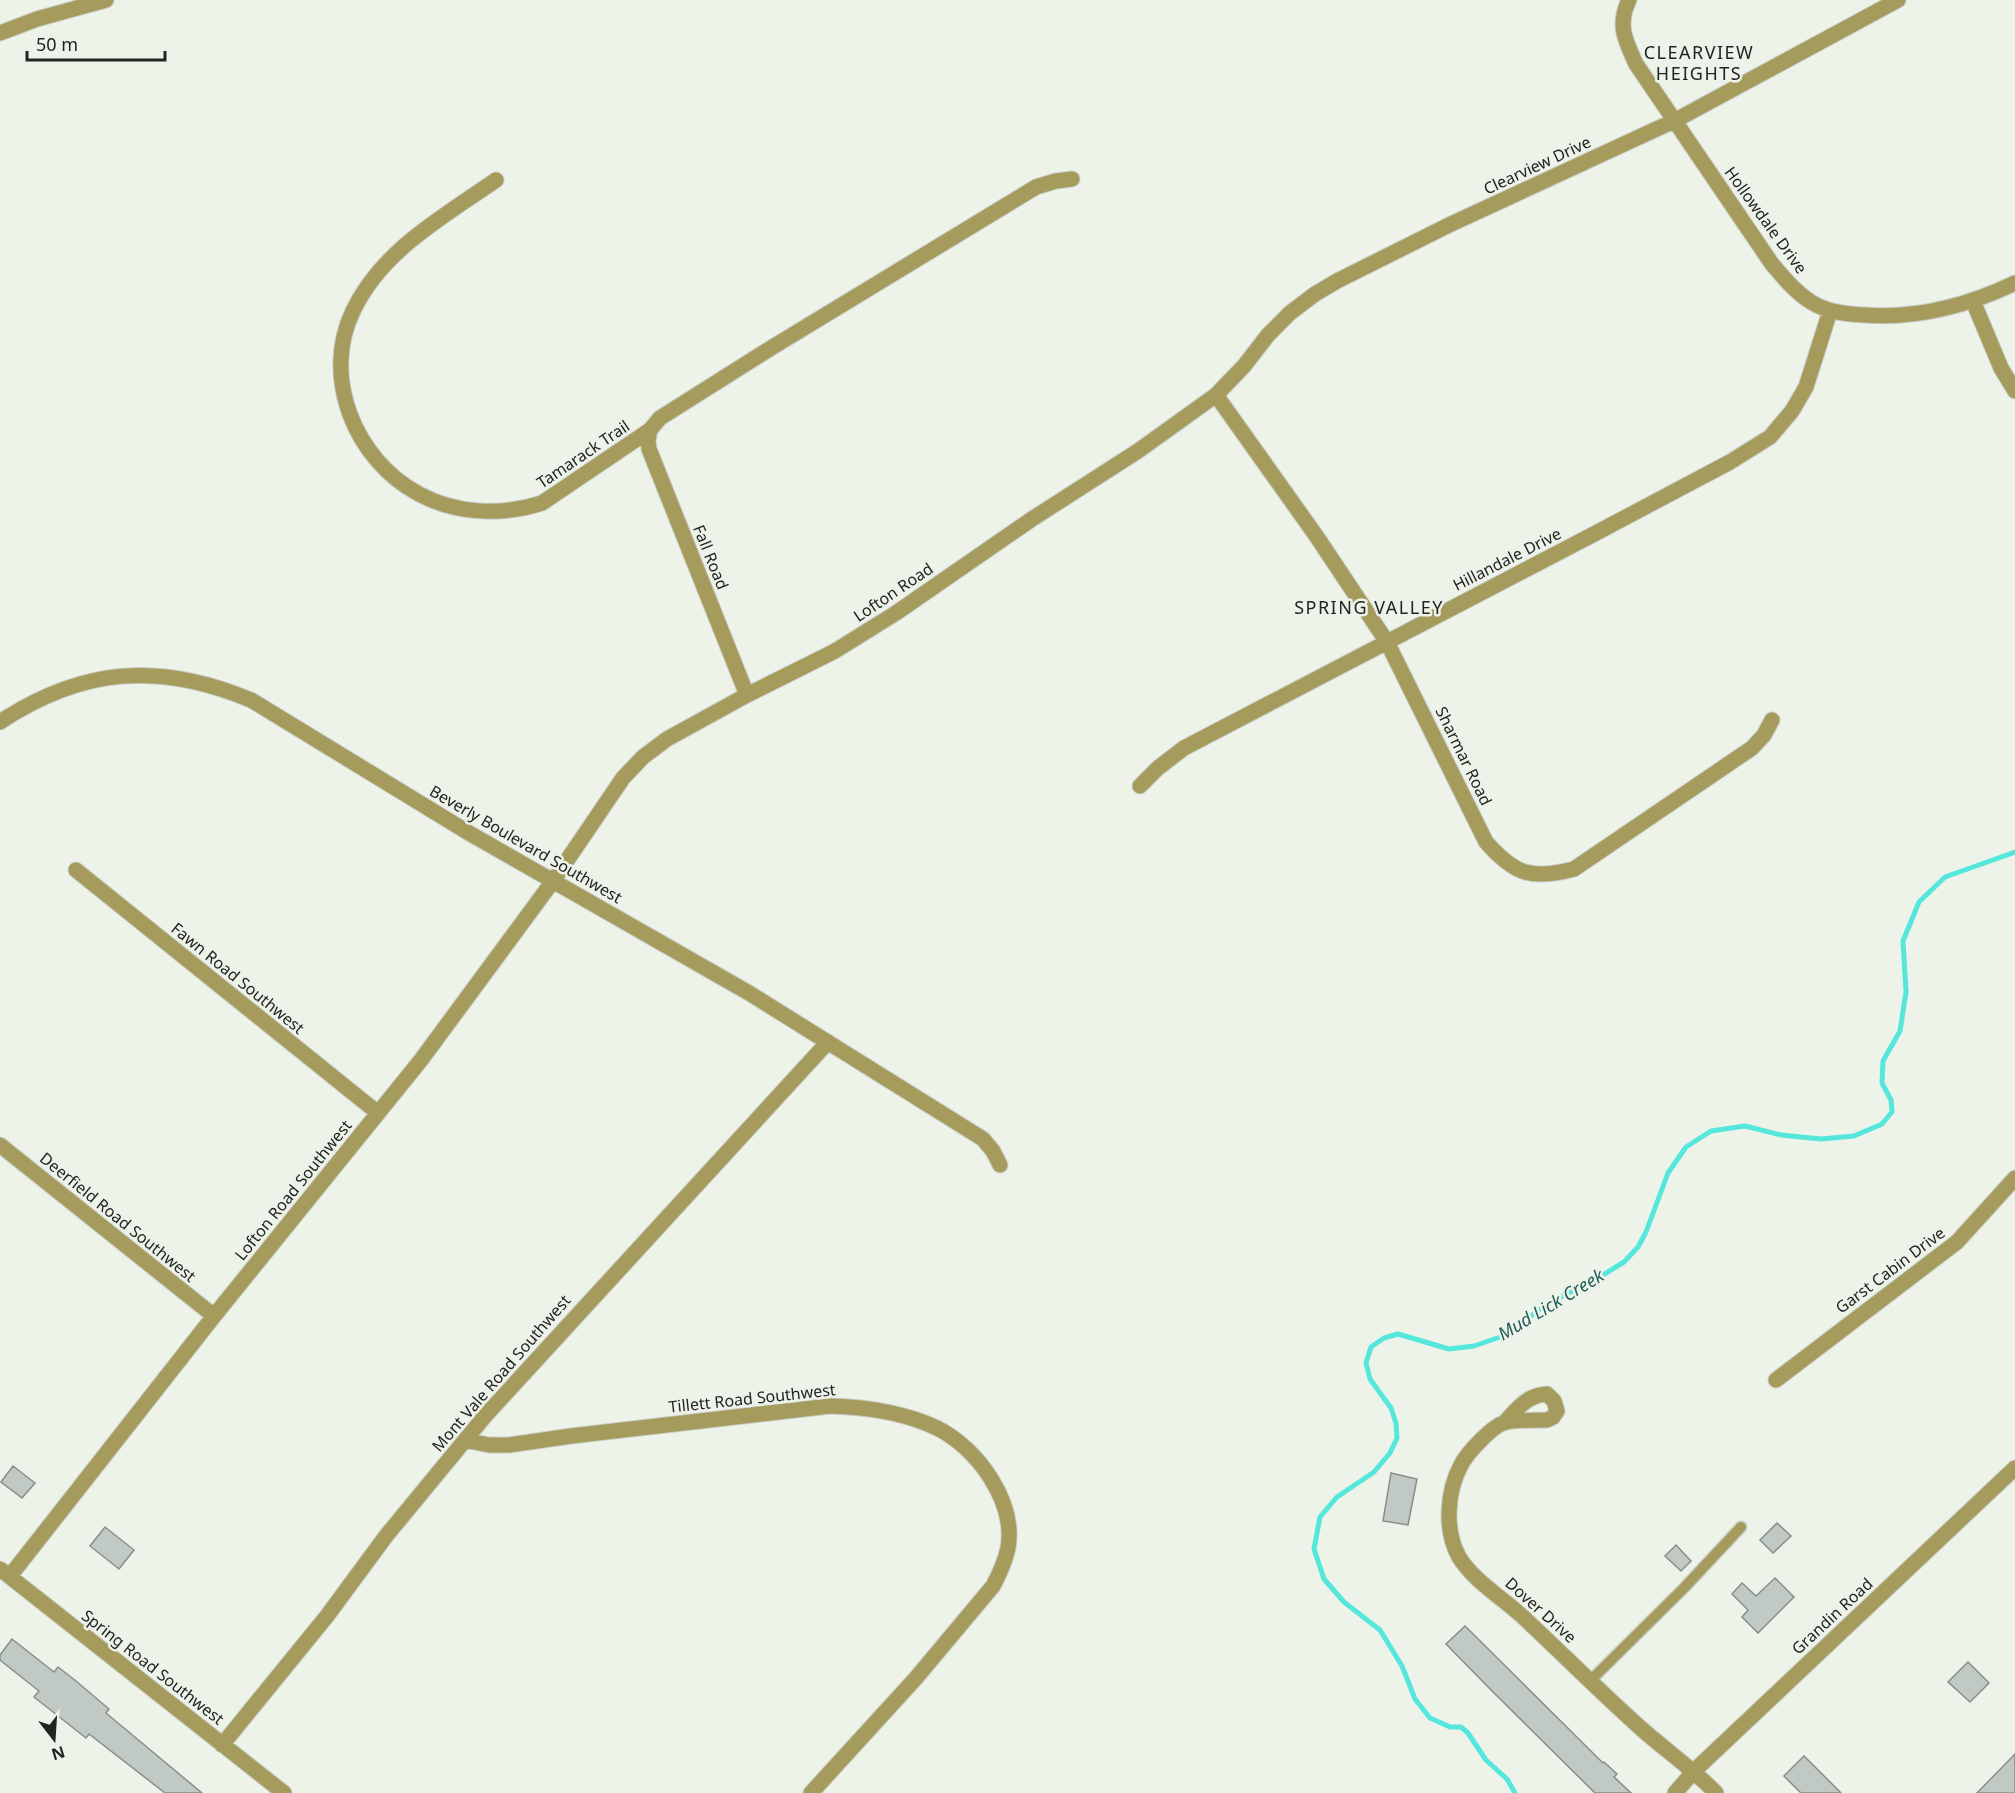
<svg xmlns="http://www.w3.org/2000/svg" width="2015" height="1793" font-family="'Noto Sans',sans-serif">
<rect width="100%" height="100%" fill="#eef3ea"/>
<g fill="none" stroke-linecap="round" stroke-linejoin="round">
<path stroke="#55e7dc" stroke-width="5" d="M1515 1793 1507 1779 1486 1760 1468 1733 1461 1727H1450L1430 1718 1415 1699 1402 1666 1380 1630 1344 1602 1324 1579 1314 1549 1320 1517 1337 1497 1374 1472 1390 1453 1397 1438 1396 1423 1391 1408 1370 1379 1366 1363 1371 1347 1384 1338 1398 1334 1449 1349 1474 1346 1506 1335 1547 1304 1598 1278 1624 1262 1638 1247 1646 1232 1668 1173 1686 1147 1711 1131 1745 1126 1781 1135 1821 1139 1854 1136 1882 1124 1892 1112 1891 1100 1882 1083 1883 1061 1900 1031 1906 992 1903 941 1919 902 1945 877 2015 852"/>
</g>
<path fill="#c1c9c4" stroke="#878f8a" stroke-width="1.5" d="M13 1466 35 1483 22 1498 1 1482Z
M1391 1473 1417 1479 1408 1525 1383 1521Z
M1777 1523 1791 1536 1773 1553 1760 1540Z
M105 1527 134 1550 119 1569 90 1546Z
M1676 1545 1691 1561 1681 1571 1665 1556Z
M1775 1578 1794 1597 1758 1633 1742 1617 1748 1610 1732 1594 1742 1583 1756 1596Z
M1465 1626 1603 1763 1604 1762 1617 1774 1614 1777 1631 1793H1595L1493 1692 1446 1644Z
M12 1639 54 1672 58 1667 76 1681 109 1709 106 1713 202 1793H165L89 1734 86 1738 34 1697 39 1691 0 1660V1655Z
M1968 1662 1989 1683 1970 1702 1948 1682Z
M2015 1754V1793H1977Z
M1804 1756 1841 1793H1801L1784 1776Z"/>
<g fill="none" stroke-linecap="round" stroke-linejoin="round">
<g stroke="#c9cec6" stroke-width="13">
<path id="service" d="M1590 1681 1684 1588 1741 1527"/>
</g>
<g stroke="#c9cec6" stroke-width="17">
<path id="minor" d="M1629 0C1617 25 1625 40 1636 64L1772 264C1784 278 1795 292 1811 302 1827 312 1845 314 1864 315 1917 319 1967 306 2015 283
M0 33 37 19 106 0
M496 180C443 217 382 250 353 311 321 377 355 460 419 494 456 514 502 516 542 503L650 430 660 418 771 348 1036 187 1056 181 1072 179
M1973 301 2001 368 2015 391
M1216 395 1317 537 1387 642 1486 842C1515 875 1532 880 1574 869L1752 748 1764 735 1772 720
M650 430 648 440 649 449 747 695
M0 722C83 667 160 662 251 700L469 833 749 993 983 1139 993 1151 1000 1165
M1140 786 1158 768 1184 748 1596 533 1730 462 1770 437 1792 411 1806 387 1830 311
M76 870 378 1113
M0 1145 214 1316
M1776 1380 1957 1242 2015 1178
M1504 1423C1517 1409 1527 1395 1547 1394L1554 1401 1557 1411 1553 1417 1547 1420C1534 1420 1519 1420 1506 1422 1493 1425 1467 1453 1461 1465 1447 1491 1444 1530 1459 1557 1472 1579 1502 1598 1522 1616 1563 1654 1602 1694 1644 1731 1668 1752 1694 1770 1716 1793
M465 1440 489 1445H509L571 1436 830 1406C867 1407 903 1412 937 1428 977 1448 1016 1501 1008 1548 1005 1562 1000 1573 993 1586L916 1678 811 1793
M0 1569 284 1793
M10 1576 214 1316 421 1060 553 881 623 778 643 757 667 739 747 695 835 651 896 613 1032 519 1138 451 1216 395 1244 366 1268 335 1290 313 1315 294 1337 281 1449 225 1676 120 1898 0
M222 1745 327 1616 386 1536 485 1416 828 1042"/>
</g>
<g stroke="#c9cec6" stroke-width="17">
<path id="tertiary" d="M1675 1793 1694 1771 2015 1468"/>
</g>
<use href="#service" stroke="#a59b5d" stroke-width="10"/>
<use href="#minor" stroke="#a59b5d" stroke-width="15"/>
<use href="#tertiary" stroke="#a59b5d" stroke-width="15"/>
</g>
<g text-anchor="middle" stroke-width="5" stroke-linejoin="round" paint-order="stroke">
<g font-size="16" fill="#222421" stroke="#eef3ea">
<text transform="translate(1537 165) rotate(-25)" y="6">Clearview Drive</text>
<text transform="translate(1766 220) rotate(54)" y="6">Hollowdale Drive</text>
<text transform="translate(583 454) rotate(-34)" y="6">Tamarack Trail</text>
<text transform="translate(711 557) rotate(68)" y="6">Fall Road</text>
<text transform="translate(1507 559) rotate(-27)" y="6">Hillandale Drive</text>
<text transform="translate(893 592) rotate(-34)" y="6">Lofton Road</text>
<text transform="translate(1464 756) rotate(64)" y="6">Sharmar Road</text>
<text transform="translate(526 844) rotate(30)" y="6">Beverly Boulevard Southwest</text>
<text transform="translate(238 978) rotate(39)" y="6">Fawn Road Southwest</text>
<text transform="translate(293 1190) rotate(-51)" y="6">Lofton Road Southwest</text>
<text transform="translate(118 1217) rotate(39)" y="6">Deerfield Road Southwest</text>
<text transform="translate(1890 1270) rotate(-37)" y="6">Garst Cabin Drive</text>
<text transform="translate(501 1373) rotate(-49)" y="6">Mont Vale Road Southwest</text>
<text transform="translate(752 1398) rotate(-6)" y="6">Tillett Road Southwest</text>
<text transform="translate(1541 1610) rotate(42)" y="6">Dover Drive</text>
<text transform="translate(1832 1616) rotate(-43)" y="6">Grandin Road</text>
<text transform="translate(153 1667) rotate(38)" y="6">Spring Road Southwest</text>
</g>
<g font-size="18" letter-spacing="1.5" fill="#222421" stroke="#eef3ea">
<text x="1699" y="59">CLEARVIEW<tspan x="1699" dy="21">HEIGHTS</tspan></text>
<text x="1369" y="614">SPRING VALLEY</text>
</g>
<g font-size="18" font-style="italic" fill="#215d58" stroke="#eef3ea">
<text transform="translate(1551 1305) rotate(-31)" y="6">Mud Lick Creek</text>
</g>
</g>
<g transform="translate(54 1739) rotate(163)" stroke="#eef3ea" stroke-width="4.5" paint-order="stroke">
<path d="M0-4.5L10 22L0 15L-10 22Z" fill="#222421"/>
<text y="-9" font-size="16" font-weight="bold" text-anchor="middle" fill="#222421">N</text>
</g>
<path d="M27 51v9h138v-9" fill="none" stroke="#222421" stroke-width="3"/>
<text x="36" y="51" font-size="18" fill="#222421" stroke="#eef3ea" stroke-width="4.5" paint-order="stroke">50 m</text>
</svg>
